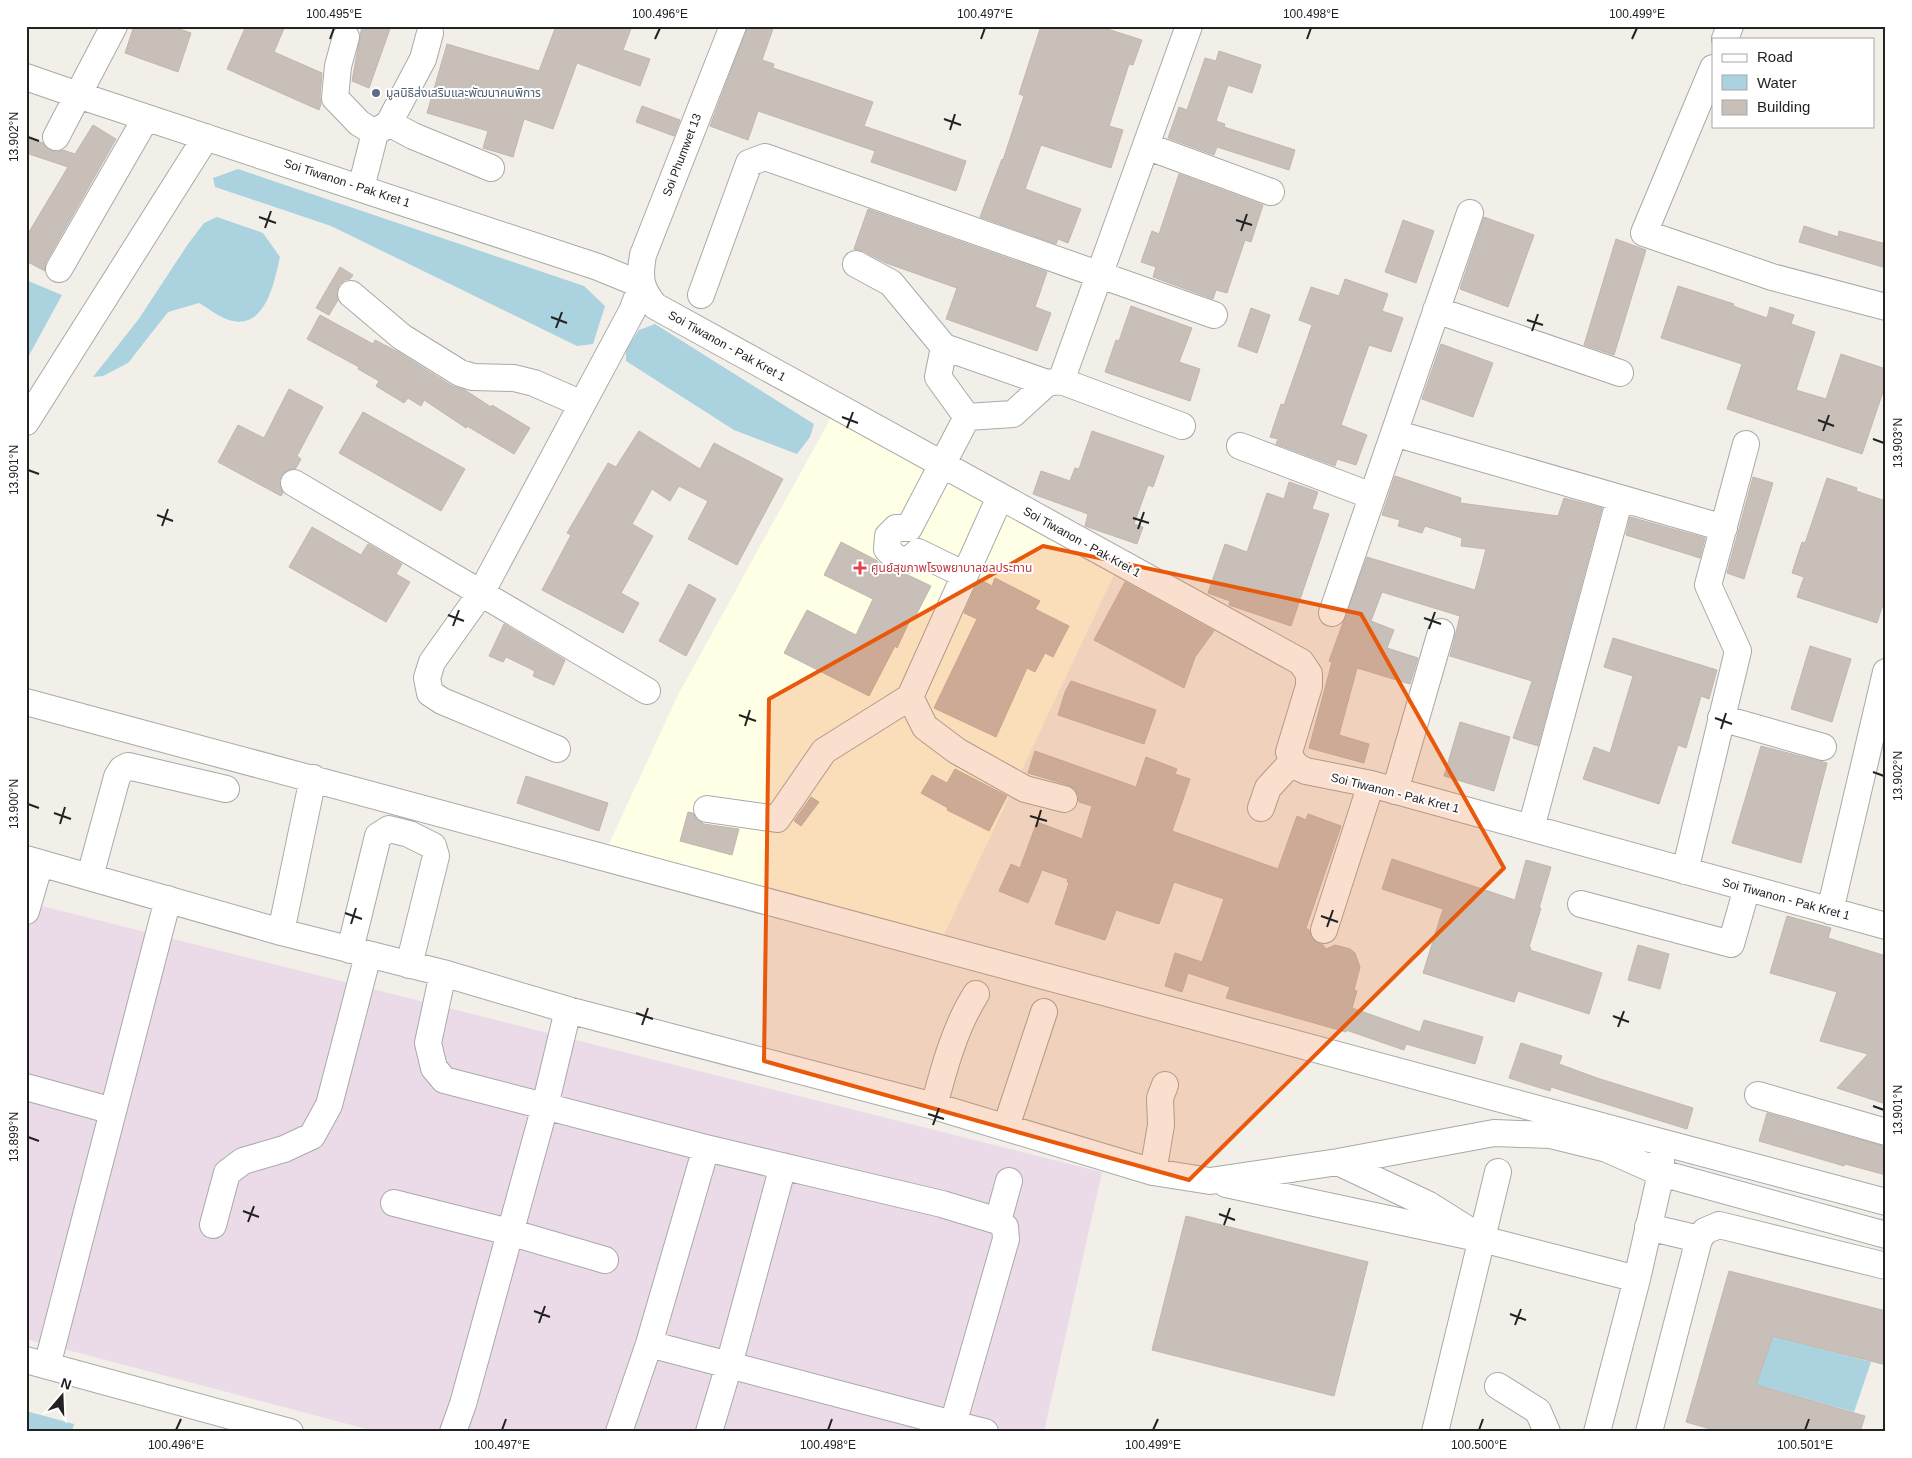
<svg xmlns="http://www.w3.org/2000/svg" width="1912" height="1458" font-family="Arial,'Noto Sans Thai',sans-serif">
<rect width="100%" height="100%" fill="#f2efe9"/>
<path fill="#ebdbe8" d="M26 902 1102 1172 1044 1432H378L26 1339Z"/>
<path fill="#ffffe5" d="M833 414 1115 573 941 941 607 848 678 695Z"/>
<path fill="#aad3df" d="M238 169 584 286 605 306 593 344 577 346 331 226 215 187 213 178Z
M217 217 263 233 280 257C274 283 265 334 226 319 216 315 208 308 199 303L168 312 128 363 103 376 93 377 138 320 188 244 204 223Z
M26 280 62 295 26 361Z
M655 324 814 424 810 437 797 454 734 430 626 361V350L639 330Z
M1773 1336 1871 1362 1854 1412 1756 1385Z
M26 1411 74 1424 72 1432H26Z"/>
<path fill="#c7bfb8" stroke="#c4b6ab" d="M134 26H171L191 33 178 72 125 53Z
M246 26H285L274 52 322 73 320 97 321 104 319 110 227 69Z
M362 26H391L369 88 352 81Z
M556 26H632L623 50 650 59 640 86 577 63 553 129 524 119 513 157 483 148 488 131 427 113 447 44 539 71Z
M748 26H774L762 60 774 64 773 68 873 102 864 126 966 161 956 191 871 162 875 151 758 111 748 140 710 126Z
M1041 26H1098L1142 40 1133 65 1129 64 1109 126 1123 130 1111 168 1041 145 1025 189 1081 209 1068 243 1058 239 1056 244 980 217 1002 159 1003 160 1024 96 1019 94Z
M1219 51 1261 65 1252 93 1228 85 1216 121 1225 124 1224 127 1295 150 1289 170 1217 147 1214 155 1168 138 1179 107 1187 110 1205 58 1216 61Z
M642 106 680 120 674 136 636 122Z
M93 125 116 139 46 262 45 271 26 261V237L68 167 26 153V137L43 143 50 150 56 152 63 150 75 154Z
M1179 174 1263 205 1251 242 1245 240 1227 293 1216 290 1213 299 1153 277 1156 267 1141 262 1152 231 1159 234Z
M868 209 1047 272 1035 307 1051 313 1037 351 946 319 957 288 886 263 863 251 854 249Z
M1484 217 1534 235 1508 307 1460 289Z
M1403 220 1434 231 1416 283 1385 272Z
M1804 226 1838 237 1839 231 1886 244V268L1799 242Z
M1616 239 1646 250 1614 355 1584 345Z
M340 267 353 275 350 279 345 280 339 285 336 292 338 300 329 315 316 308Z
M1345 279 1388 294 1382 311 1403 318 1391 352 1369 345 1341 425 1367 435 1356 465 1337 459 1335 466 1276 444 1278 439 1270 437 1281 404 1284 405 1312 325 1299 320 1311 287 1339 296Z
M1678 286 1734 304 1733 306 1767 318 1770 307 1794 315 1791 324 1815 332 1796 390 1826 399 1841 354 1886 369V383L1862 454 1727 409 1742 364 1661 338Z
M1131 306 1192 328 1179 362 1200 369 1190 401 1105 372 1116 340 1119 341Z
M1251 308 1270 315 1257 353 1238 346Z
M320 315 373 344 375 340 398 352 452 386 465 390 491 407 492 405 530 428 514 454 467 426 466 428 424 400 421 406 408 398 404 403 376 386 379 381 358 369 359 367 307 339Z
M1441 344 1493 363 1473 417 1422 399Z
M289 389 323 407 297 456 301 459 296 468 287 470 281 476 279 483 283 493 281 496 218 462 238 425 264 438Z
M363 412 465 469 441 511 339 453Z
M639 431 700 469 714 443 783 479 737 565 688 539 708 501 679 486 670 501 652 489 632 524 653 536 621 593 639 603 623 633 542 590 571 535 567 533 608 463 616 467Z
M1092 431 1164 456 1153 487 1148 485 1134 524 1143 527 1137 544 1085 526 1088 514 1033 494 1041 471 1070 481 1075 468 1079 469Z
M1395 476 1461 498 1460 503 1558 516 1564 498 1602 508 1538 746 1513 738 1532 681 1450 656 1460 616 1382 592 1371 621 1394 630 1387 648 1418 658 1410 684 1357 668 1339 735 1369 744 1364 763 1309 748 1332 662 1329 661 1367 557 1475 590 1486 549 1461 546 1462 538 1425 526 1422 533 1398 526 1400 520 1382 515Z
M1753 477 1773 483 1744 579 1727 573Z
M1827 478 1857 488 1856 491 1886 501V595L1877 623 1797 597 1804 577 1792 573 1802 542 1805 543Z
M1289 482 1318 492 1312 509 1329 514 1291 626 1229 605 1230 601 1208 593 1225 544 1247 552 1267 493 1284 499Z
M1630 517 1705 538 1700 558 1626 535Z
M312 527 361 555 368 544 402 564 396 574 410 582 386 622 289 567Z
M841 542 876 560 887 570 896 574 908 575 931 586 914 619 911 618 897 648 895 646 869 696 784 653 807 610 856 635 873 599 824 575Z
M995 578 1040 601 1035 609 1069 626 1053 657 1045 653 1035 672 1027 668 996 737 934 708 977 619 964 613 979 579 992 586Z
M1125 582 1214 631 1195 657 1184 688 1094 640Z
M689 584 716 599 686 656 659 641Z
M504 624 565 660 554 685 533 676 535 671 506 657 503 662 489 656Z
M1613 638 1717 670 1709 699 1701 696 1686 748 1678 745 1659 804 1583 779 1594 747 1610 753 1633 676 1604 667Z
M1810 646 1851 659 1832 722 1791 709Z
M1071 681 1156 710 1144 744 1058 715 1065 692Z
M1460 722 1510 737 1494 791 1444 776Z
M1761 746 1827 763 1801 863 1732 843Z
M1035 751 1136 787 1146 757 1177 769 1175 774 1190 779 1172 831 1278 869 1297 816 1306 820 1308 814 1341 826 1306 928 1309 930 1313 940 1323 945 1326 949 1335 945 1350 949 1355 953 1360 967 1354 990 1357 991 1352 1008 1420 1032 1424 1020 1483 1037 1475 1064 1406 1044 1404 1050 1346 1030V1032L1226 998 1230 987 1188 973 1182 992 1165 986 1175 953 1202 962 1224 899 1174 882 1159 924 1116 910 1105 940 1055 924 1069 883 1067 882 1068 879 1042 870 1028 903 999 891 1011 864 1020 868 1037 822 1082 839 1092 806 1079 802 1078 795 1075 789 1068 785 1028 773Z
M955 769 1007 796 989 831 947 810 948 808 921 793 932 775 947 783Z
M526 776 608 803 599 831 517 803Z
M811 797 819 802 801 826 794 821Z
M688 812 693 813 697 820 704 824 739 829 732 855 680 841Z
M1392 859 1515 900 1526 860 1551 867 1539 908H1541L1529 947 1531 948 1530 950 1602 973 1589 1014 1518 991 1514 1002 1423 973 1443 909 1382 889Z
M1787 916 1831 928 1828 938 1886 956V1104L1837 1088 1868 1054 1820 1041 1837 992 1770 973Z
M1638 945 1669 954 1660 989 1628 980Z
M1521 1043 1562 1056 1559 1064 1597 1078 1693 1108 1687 1129 1551 1087 1550 1091 1509 1078Z
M1767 1113 1886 1147V1175L1845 1164 1844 1166 1759 1141Z
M1186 1216 1368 1262 1334 1396 1152 1350Z
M1729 1271 1886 1311V1365L1773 1336 1756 1385 1865 1416 1860 1432H1721L1686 1422Z"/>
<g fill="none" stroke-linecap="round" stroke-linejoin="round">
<g stroke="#a9a9a9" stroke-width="28">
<path id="minor" d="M733 26 643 255C639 278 640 288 655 306L1301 662 1309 674V686L1289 752C1292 763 1296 767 1306 771L1371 784 1886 926
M346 37 338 66 335 98 359 123 375 133 389 123 423 59 430 33
M1725 39 1730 26
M1713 68 1644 233 1772 277 1886 307
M26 77 78 95 598 267 642 285
M389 123 413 136 491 168
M56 137 114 26
M1146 146 1271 192
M361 188 375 133
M856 264 891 283 944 347
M59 269 146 118
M351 294 402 337 460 373 473 377 514 378 534 383 582 404
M701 295 749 163 765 157 1214 315
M1436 310 1620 373
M1061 381 1182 426
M967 417 938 377 944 347 1047 383
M26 422 206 137
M1394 433 1724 528
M1240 446 1372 496
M294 483 647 691
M965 575 918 552 909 560 897 559 887 549 888 536 896 528H909L967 417 1013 414 1047 383 1061 381 1189 26
M1332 613 1470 213
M910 697 925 727 957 751 1025 789 1064 799
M26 702 1657 1141 1886 1202
M1721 718 1823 747
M557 749 442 701 430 693 427 678 432 662 481 593 632 311 642 285
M1395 791 1441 632
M1261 808 1268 788 1292 762
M707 809 777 819 824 751 910 697 1000 497
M1531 828 1620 498
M26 859 281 932 443 973 568 1010 934 1106 1153 1172 1210 1181 1338 1162 1494 1133 1550 1135 1607 1149 1661 1173 1886 1235
M1685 871 1738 651 1708 585 1746 444
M90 876 117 777 122 769 128 766 226 789
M1581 904 1731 944 1747 888
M26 911 40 863
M1830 911 1886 672
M1324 930 1371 784
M281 932 313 778
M350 950 378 836 389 829 409 834 433 846 436 856 409 965
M443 973 428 1043 434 1068 444 1080 706 1148 942 1204 998 1221 1005 1227 1006 1239 953 1424 985 1432
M26 1087 113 1111
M1758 1095 1886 1132
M934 1106C944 1068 955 1027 976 994
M1006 1127 1044 1012
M1338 1162 1429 1205 1467 1229
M783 1166 729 1365 953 1424 952 1432
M1153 1172 1161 1125 1160 1098 1165 1085
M1226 1184 1482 1239 1637 1279
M394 1203 509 1232 605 1260
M998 1221 1009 1181
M213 1225 227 1173 243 1161 284 1149 312 1136 329 1105 368 955
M1648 1227 1699 1239 1649 1432
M1699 1239 1705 1231 1719 1225 1886 1266
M649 1344 729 1365 709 1432
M26 1360 290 1432
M47 1366 168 899
M1498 1386 1538 1411 1547 1432
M453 1432 463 1404 545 1106 568 1010
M619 1432 649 1344 706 1148
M1435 1432 1498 1172
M1597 1432 1637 1279 1661 1173V1155"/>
</g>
<use href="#minor" stroke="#fff" stroke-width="26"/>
</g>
<path fill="#e8590c" fill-opacity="0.2" stroke="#e8590c" stroke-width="4" stroke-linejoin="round" d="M1043 546 1361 614 1504 868 1189 1180 764 1061 769 699Z"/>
<path fill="none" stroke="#222" stroke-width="2" d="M330 39 334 28M655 39 660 28M981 39 985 28M1307 39 1311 28M1632 39 1637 28M944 119 961 125M950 130 955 114M28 137 39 141M259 217 276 223M1236 220 1252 225M265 228 271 211M1241 231 1247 214M551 317 567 323M1527 320 1543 325M556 328 562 312M1532 331 1538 314M842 417 858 423M1818 420 1834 426M847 428 853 412M1823 431 1829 415M1873 439 1884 443M28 470 39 474M157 515 173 521M1133 518 1149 523M162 526 168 509M1138 529 1144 512M448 615 464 621M1424 618 1441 624M453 626 459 610M1429 629 1435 612M739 715 756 721M1715 718 1732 724M745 726 750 710M1721 729 1726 713M1873 772 1884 776M28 804 39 808M54 813 71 819M1030 816 1047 821M60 824 65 807M1036 827 1041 810M345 913 362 919M1321 916 1338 922M351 924 356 908M1327 927 1333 910M636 1013 653 1019M1613 1016 1629 1022M642 1025 648 1008M1618 1027 1624 1011M1873 1106 1884 1110M928 1114 944 1119M933 1125 939 1108M28 1137 39 1141M243 1211 259 1217M1219 1214 1235 1220M248 1222 254 1206M1224 1225 1230 1208M534 1311 550 1317M1510 1314 1526 1320M539 1323 545 1306M1515 1325 1521 1309M176 1430 181 1419M502 1430 506 1419M828 1430 832 1419M1153 1430 1158 1419M1479 1430 1483 1419M1805 1430 1809 1419"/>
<circle fill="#5c6f8a" stroke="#fff" stroke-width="2" cx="376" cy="93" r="5"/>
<path fill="#e0444e" stroke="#fff" stroke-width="2" d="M857.5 560.5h5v5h5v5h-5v5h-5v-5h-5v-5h5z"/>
<g text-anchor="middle" stroke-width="4" stroke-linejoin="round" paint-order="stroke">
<g font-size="12" fill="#4e5e75" stroke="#fff" text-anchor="start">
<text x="386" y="97">มูลนิธิส่งเสริมและพัฒนาคนพิการ</text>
</g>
<g font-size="12" fill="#222" stroke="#fff">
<text transform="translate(682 155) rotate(-69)" y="4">Soi Phumwet 13</text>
<text transform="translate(347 183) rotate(18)" y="4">Soi Tiwanon - Pak Kret 1</text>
<text transform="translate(727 346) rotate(29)" y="4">Soi Tiwanon - Pak Kret 1</text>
<text transform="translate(1082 542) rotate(29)" y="4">Soi Tiwanon - Pak Kret 1</text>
<text transform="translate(1395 793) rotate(14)" y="4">Soi Tiwanon - Pak Kret 1</text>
<text transform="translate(1786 899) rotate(15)" y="4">Soi Tiwanon - Pak Kret 1</text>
</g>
<g font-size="12" fill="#be3a42" stroke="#fff" text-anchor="start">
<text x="871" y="572">ศูนย์สุขภาพโรงพยาบาลชลประทาน</text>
</g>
</g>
<rect width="1912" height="1458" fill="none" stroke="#ffffff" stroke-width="55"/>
<rect x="1712" y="38" width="162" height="90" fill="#ffffff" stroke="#a7a7a7"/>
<rect x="1722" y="54" width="25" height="8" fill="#ffffff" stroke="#a7a7a7"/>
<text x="1757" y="62" font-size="15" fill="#222222">Road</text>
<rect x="1722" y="75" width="25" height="15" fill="#aad3df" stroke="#a7a7a7"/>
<text x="1757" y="88" font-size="15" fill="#222222">Water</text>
<rect x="1722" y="100" width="25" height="15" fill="#c7bfb8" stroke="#a7a7a7"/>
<text x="1757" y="112" font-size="15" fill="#222222">Building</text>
<g transform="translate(62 1396) rotate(19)" stroke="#ffffff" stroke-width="4" paint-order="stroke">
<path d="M0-4L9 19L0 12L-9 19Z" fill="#222222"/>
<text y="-8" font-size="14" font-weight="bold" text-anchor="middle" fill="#222222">N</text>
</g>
<rect x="28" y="28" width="1856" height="1402" fill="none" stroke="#222" stroke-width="2"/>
<g font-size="12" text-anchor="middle" fill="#222">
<text x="334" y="18">100.495°E</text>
<text x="660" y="18">100.496°E</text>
<text x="985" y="18">100.497°E</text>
<text x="1311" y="18">100.498°E</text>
<text x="1637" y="18">100.499°E</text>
<text transform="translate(14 137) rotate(-90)" y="4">13.902°N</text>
<text transform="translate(1898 443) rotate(-90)" y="4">13.903°N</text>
<text transform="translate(14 470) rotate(-90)" y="4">13.901°N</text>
<text transform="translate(1898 776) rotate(-90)" y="4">13.902°N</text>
<text transform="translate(14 804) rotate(-90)" y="4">13.900°N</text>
<text transform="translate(1898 1110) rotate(-90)" y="4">13.901°N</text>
<text transform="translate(14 1137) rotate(-90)" y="4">13.899°N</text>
<text x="176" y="1449">100.496°E</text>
<text x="502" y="1449">100.497°E</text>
<text x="828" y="1449">100.498°E</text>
<text x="1153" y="1449">100.499°E</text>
<text x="1479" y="1449">100.500°E</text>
<text x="1805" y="1449">100.501°E</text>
</g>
</svg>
